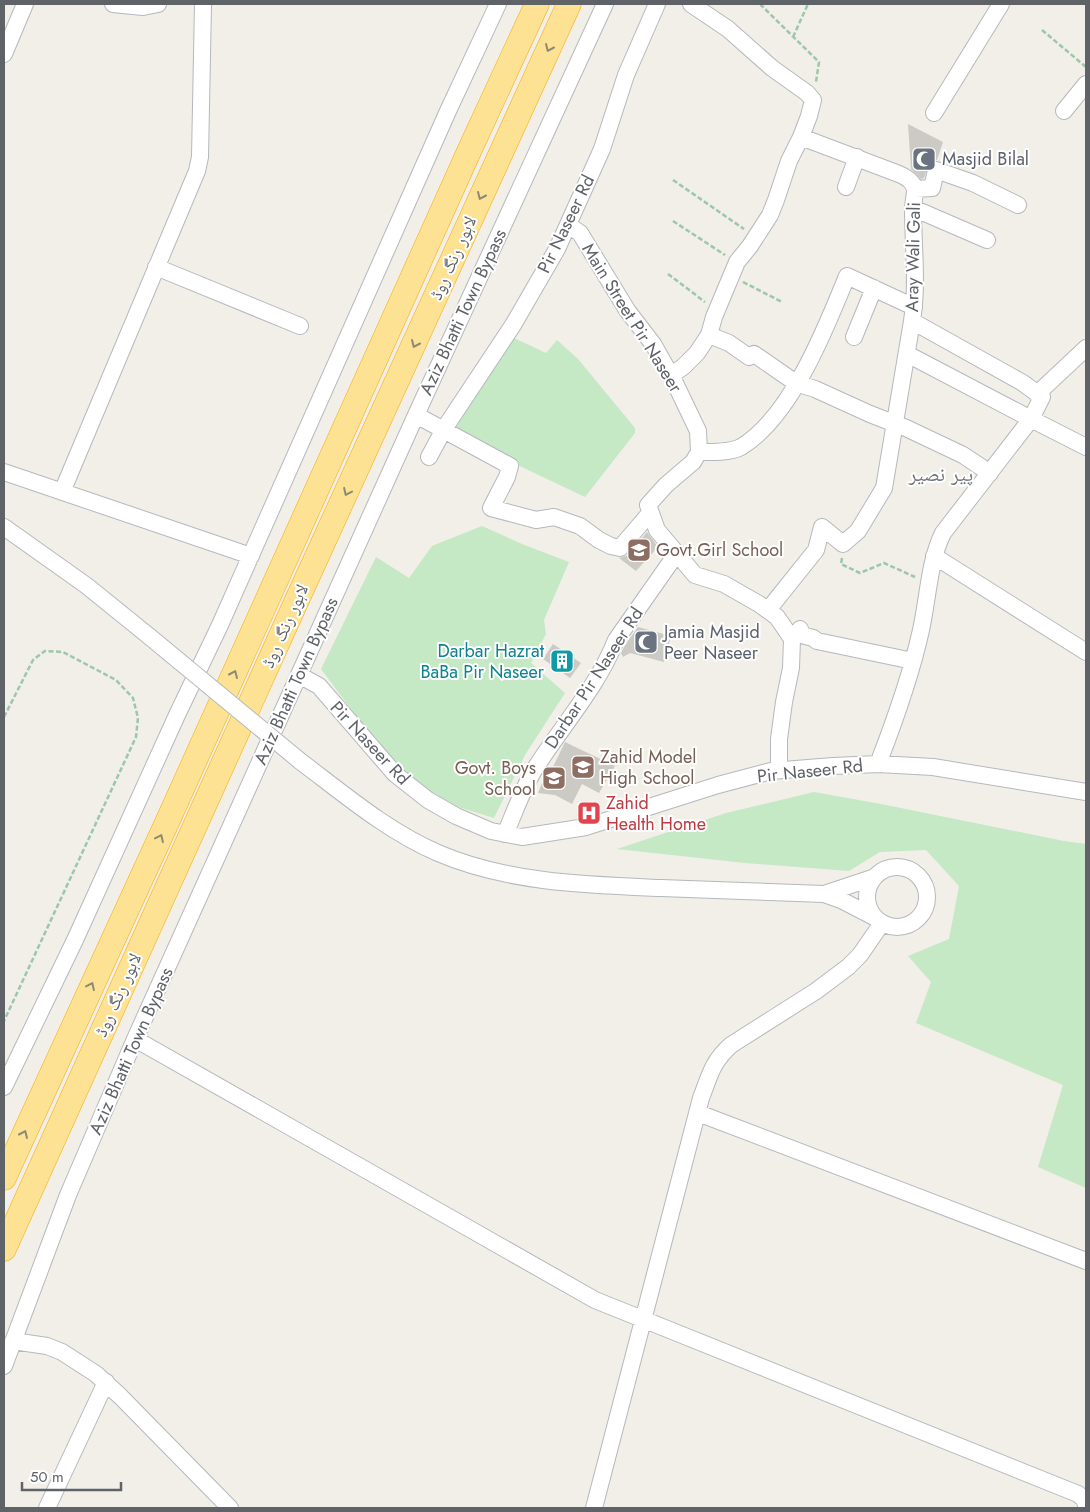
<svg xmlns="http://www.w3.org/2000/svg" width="1090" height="1512" font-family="Jost,'Noto Naskh Arabic',sans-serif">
<rect width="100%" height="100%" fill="#f1efe8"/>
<path fill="#c5e8c5" d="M512 337 546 353 557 340 578 359 635 428V433L585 497 452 434Z
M482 526 522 544 569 562 544 620 546 634 531 663 565 693 525 755 494 818 458 807 399 773 321 669 376 557 409 578 432 546Z
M814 792 881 804 1064 841 1086 844V1188L1038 1167 1063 1085 916 1023 931 982 908 956 949 939 959 886 926 850 880 852 849 871 745 863 617 849 726 813Z"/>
<path fill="#cccac5" d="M908 124 943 142 937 160 929 163 924 178 921 179 911 169Z
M647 532 658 547 636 571 619 558 628 555Z
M638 627 671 636 664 662 630 653 623 657 621 653 625 645Z
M553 644 581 663 570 678 543 659Z
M565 742 615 766 599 793 582 784 572 804 555 795 538 793 548 769 551 771Z"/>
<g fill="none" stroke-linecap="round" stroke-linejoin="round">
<g stroke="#b5b8bc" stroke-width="18">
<path id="minor" d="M113 4 143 7 158 4
M691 4 728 29 772 68 807 93 813 100 809 116 801 137 899 174C906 177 914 182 915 190 915 196 913 203 913 209 913 246 918 284 912 321L1023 383 1042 397 1031 419 1086 447
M4 54 25 4
M1064 111 1086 84
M934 113 1001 4
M846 187 857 157
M915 189 932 188 936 170 973 183 1018 205
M913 208 987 240
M568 225 580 233 627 310 653 344 674 381 698 431 699 452 693 462 666 485 648 505 657 530 695 575 724 584 759 604 777 617 792 639 791 668 784 702 779 739V770
M156 267 300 326
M709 335 729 343 749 357 754 354 796 383 815 389 870 414 906 428 963 455 990 473
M854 337 874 288
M671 375 683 367 697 353 709 335 714 317 737 262 750 246 770 215 776 200 789 161 801 137
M1037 394 1086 348
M416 415 510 466 507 477 491 508 536 520 554 517 580 526 599 540 611 546 620 548 650 513
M699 452C712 452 729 453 741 447 791 417 826 328 847 276L914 307
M429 457 444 429 513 325 557 249 602 149 626 75 657 4
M4 472 251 556
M62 492 197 171 200 157 203 4
M4 527 87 586 150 637
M934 556 1086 652
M768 610 816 550 822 527 843 544 858 531 884 488 912 321
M800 629 802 635 813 638 817 641 913 661
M299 675 319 686 395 774 428 800 456 816 491 831 522 837 586 827 718 785 771 771 833 766 878 764 933 767 1086 792
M300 761C344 794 387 831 438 853 508 883 587 885 661 888 715 890 770 892 824 894L841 900 874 917
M878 764C895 720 911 676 921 630 928 599 929 561 943 533L1031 419 907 354
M505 834C515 812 523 787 536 767 562 726 598 686 616 640L677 553
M867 897a30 30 0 1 1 60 0a30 30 0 1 1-60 0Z
M824 894 875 877
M135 1039 595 1300 1078 1494 1084 1499 1086 1505
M4 1087 75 940 177 715 220 625 448 111 498 4
M698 1113 1086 1261
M13 1341 47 1346 62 1352 96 1374 120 1396 230 1508
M4 1366 68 1195 135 1039 416 415 605 4
M47 1508 106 1382
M594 1508 701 1098C710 1075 712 1062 731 1045L816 991 848 967 860 955 882 923"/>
</g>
<g stroke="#f9ab00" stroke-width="25">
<path id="highway" d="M4 1178 169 818 471 147 537 4
M4 1249 297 600 569 4"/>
</g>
<path stroke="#9cc7a9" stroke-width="2.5" stroke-dasharray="5 2.5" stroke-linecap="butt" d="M762 4 761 5 819 62 816 82
M1042 30 1086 67
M793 37 808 4
M673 180 744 229
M673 221 725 255
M668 274 705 302
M743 282 782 302
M842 558 841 564 860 573 884 563 915 577
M4 717 33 660 45 651 63 652 116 680 133 698 138 718 136 737 4 1021"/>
<use href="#minor" stroke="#fff" stroke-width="16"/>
<use href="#highway" stroke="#fde293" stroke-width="24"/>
<g stroke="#b5b8bc" stroke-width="18" stroke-linecap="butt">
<path id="minor-bridge" d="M150 637 300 761"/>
</g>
<use href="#minor-bridge" stroke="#fff" stroke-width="16"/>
</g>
<defs><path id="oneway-chevron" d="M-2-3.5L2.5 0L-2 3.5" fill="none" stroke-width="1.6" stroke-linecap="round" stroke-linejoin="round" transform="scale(1.25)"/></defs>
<g stroke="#8e8975">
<use href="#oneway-chevron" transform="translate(549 48) rotate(114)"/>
<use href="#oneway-chevron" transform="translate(481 196) rotate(114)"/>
<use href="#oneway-chevron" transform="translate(415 344) rotate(114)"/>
<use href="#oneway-chevron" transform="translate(347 492) rotate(115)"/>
<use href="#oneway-chevron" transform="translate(234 674) rotate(-66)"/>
<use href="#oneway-chevron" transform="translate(160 838) rotate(-65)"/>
<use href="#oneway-chevron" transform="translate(91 986) rotate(-65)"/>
<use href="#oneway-chevron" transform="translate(24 1134) rotate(-66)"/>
</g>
<defs>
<g id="mosque-square" transform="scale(1.25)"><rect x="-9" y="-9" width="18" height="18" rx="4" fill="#6b7280" stroke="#fff"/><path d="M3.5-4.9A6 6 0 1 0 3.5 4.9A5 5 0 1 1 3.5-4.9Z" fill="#fff"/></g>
<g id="school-square" transform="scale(1.25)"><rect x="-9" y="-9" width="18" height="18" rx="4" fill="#8d6e63" stroke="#fff"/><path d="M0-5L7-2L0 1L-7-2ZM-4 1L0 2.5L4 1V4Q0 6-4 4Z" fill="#fff"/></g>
<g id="building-square" transform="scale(1.25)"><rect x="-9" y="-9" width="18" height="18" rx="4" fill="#0f9aa8" stroke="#fff"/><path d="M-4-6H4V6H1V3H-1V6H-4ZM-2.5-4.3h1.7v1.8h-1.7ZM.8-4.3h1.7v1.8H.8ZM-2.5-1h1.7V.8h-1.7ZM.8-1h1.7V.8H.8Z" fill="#fff"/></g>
<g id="hospital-square" transform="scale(1.25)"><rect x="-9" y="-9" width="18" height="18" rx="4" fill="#e0444e" stroke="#fff"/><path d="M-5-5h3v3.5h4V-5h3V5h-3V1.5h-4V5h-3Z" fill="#fff"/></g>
</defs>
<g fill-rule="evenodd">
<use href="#mosque-square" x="924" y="159"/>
<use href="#school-square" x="639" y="550"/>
<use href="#mosque-square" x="646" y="642"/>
<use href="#building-square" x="562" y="661"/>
<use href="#school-square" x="583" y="767"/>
<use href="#school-square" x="554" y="778"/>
<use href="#hospital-square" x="589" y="813"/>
</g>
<g text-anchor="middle" stroke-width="4" stroke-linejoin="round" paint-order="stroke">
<g font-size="18" fill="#5b616d" stroke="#fff" text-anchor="start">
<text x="942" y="165">Masjid Bilal</text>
<text x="664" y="638">Jamia Masjid<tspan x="664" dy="21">Peer Naseer</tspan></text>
</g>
<g font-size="18" fill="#5f6368" stroke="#fff">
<text transform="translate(566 224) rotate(-64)" y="6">Pir Naseer Rd</text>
<text transform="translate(913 257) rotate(-89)" y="6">Aray Wali Gali</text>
<text transform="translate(453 258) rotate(-66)" y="6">لاہور رنگ روڈ</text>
<text transform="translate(463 312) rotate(-65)" y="6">Aziz Bhatti Town Bypass</text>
<text transform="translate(632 318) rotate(58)" y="6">Main Street Pir Naseer</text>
<text transform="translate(285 626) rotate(-66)" y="6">لاہور رنگ روڈ</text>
<text transform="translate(594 678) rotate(-57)" y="6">Darbar Pir Naseer Rd</text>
<text transform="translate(296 681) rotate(-66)" y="6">Aziz Bhatti Town Bypass</text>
<text transform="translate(370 743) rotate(47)" y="6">Pir Naseer Rd</text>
<text transform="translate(810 771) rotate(-6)" y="6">Pir Naseer Rd</text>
<text transform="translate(118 995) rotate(-66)" y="6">لاہور رنگ روڈ</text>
<text transform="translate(131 1051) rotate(-66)" y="6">Aziz Bhatti Town Bypass</text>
</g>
<g font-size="18" fill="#785e54" stroke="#fff" text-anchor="start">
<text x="656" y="556">Govt.Girl School</text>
<text x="600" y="763">Zahid Model<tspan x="600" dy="21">High School</tspan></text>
<text x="536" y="774" text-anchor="end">Govt. Boys<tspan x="536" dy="21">School</tspan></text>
</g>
<g font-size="18" fill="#0d838f" stroke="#fff" text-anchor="end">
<text x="544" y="657">Darbar Hazrat<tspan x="544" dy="21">BaBa Pir Naseer</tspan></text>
</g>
<g font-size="18" fill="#be3a42" stroke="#fff" text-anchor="start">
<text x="606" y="809">Zahid<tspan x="606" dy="21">Health Home</tspan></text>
</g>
<g font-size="20" fill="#70757a" stroke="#fff">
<text x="941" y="481">پیر نصیر</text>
</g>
</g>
<rect width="1090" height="1512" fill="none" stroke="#5f6368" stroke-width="10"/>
<path d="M22 1482v8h99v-8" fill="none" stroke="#5f6368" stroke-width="2.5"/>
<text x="30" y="1482" font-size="15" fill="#5f6368" stroke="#ffffff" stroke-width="4" paint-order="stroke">50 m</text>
</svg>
